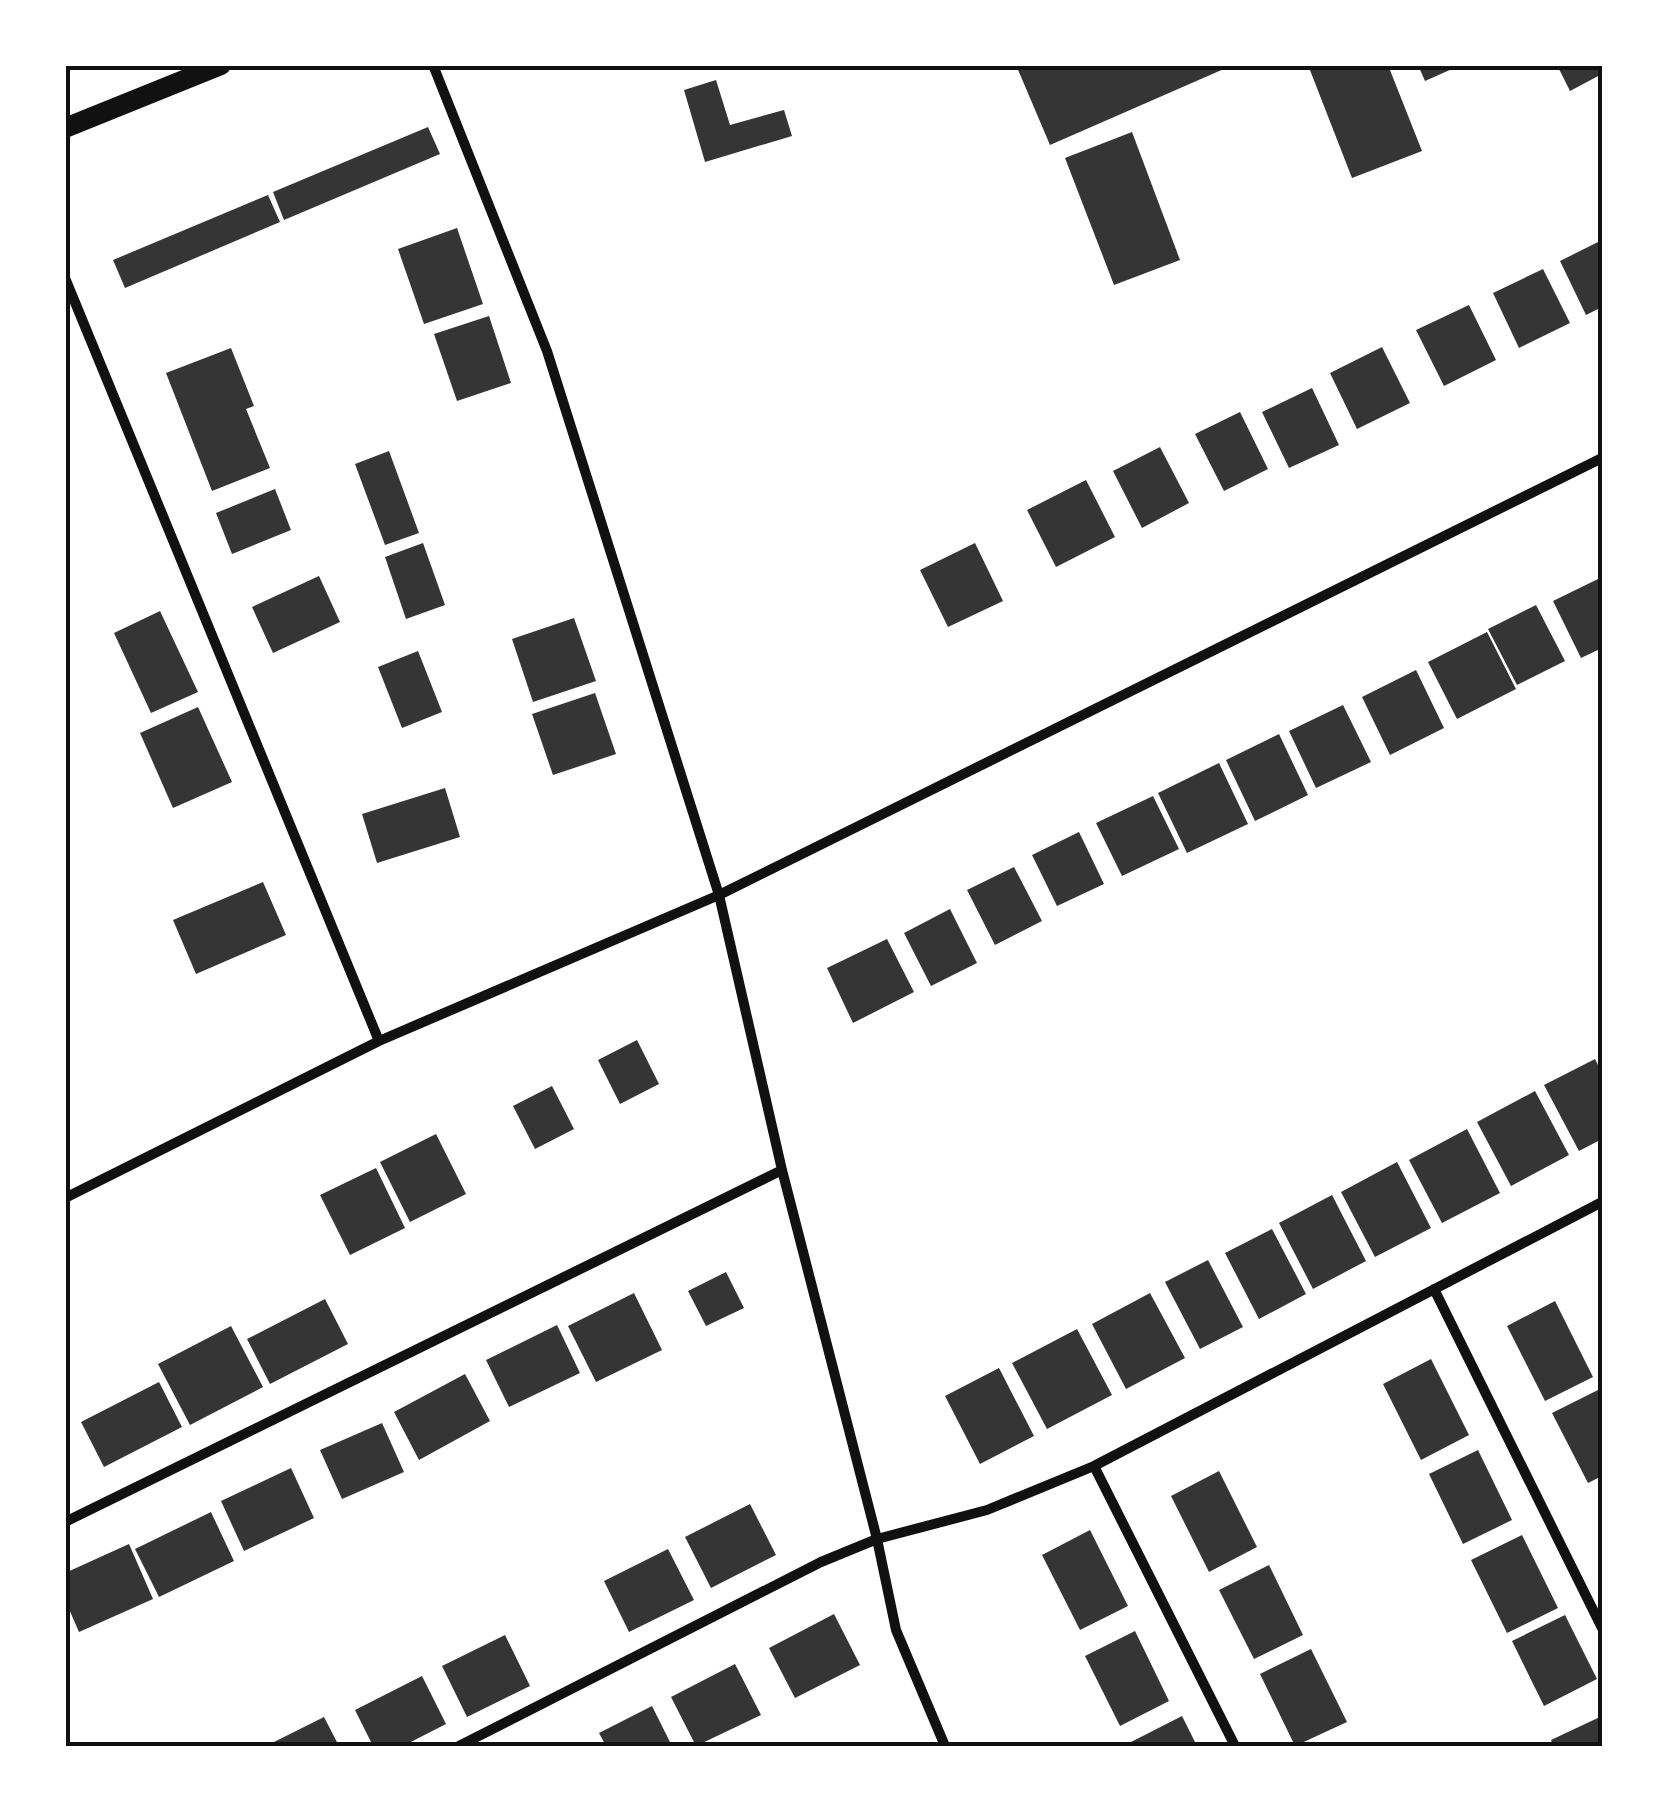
<svg xmlns="http://www.w3.org/2000/svg" width="1667" height="1811" font-family="Mulish,sans-serif">
<rect width="100%" height="100%" fill="#fff"/>
<path fill="#353535" d="M1016 65H1233L1050 145Z
M1308 65H1388L1422 151 1352 178Z
M1418 65H1461L1425 81Z
M1557 65H1602V74L1570 91Z
M716 80 730 125 784 110 792 136 705 162 684 90Z
M428 127 440 154 284 220 273 192Z
M1132 132 1180 260 1114 285 1065 158Z
M268 195 280 222 125 288 113 260Z
M457 228 483 304 424 324 398 249Z
M1602 240V307L1586 315 1560 261Z
M1543 269 1570 323 1519 348 1493 293Z
M1469 305 1496 360 1444 386 1416 330Z
M489 316 511 383 457 401 434 334Z
M1382 347 1410 403 1357 429 1330 373Z
M231 348 254 406 246 409 270 468 212 491 166 373Z
M1312 388 1339 445 1289 468 1262 412Z
M1240 412 1268 469 1224 491 1195 434Z
M1160 447 1189 503 1142 528 1113 471Z
M389 451 419 533 385 545 355 464Z
M1086 480 1115 537 1056 567 1027 510Z
M275 489 291 530 232 554 216 513Z
M423 543 445 605 406 619 385 557Z
M975 543 1003 601 948 627 920 570Z
M319 576 340 622 273 653 252 607Z
M1598 579 1602 588V648L1581 658 1553 601Z
M1536 605 1565 661 1517 685 1488 629Z
M160 611 198 692 151 713 114 633Z
M574 618 596 681 533 702 512 639Z
M1487 632 1516 689 1457 719 1428 662Z
M418 651 442 712 402 728 378 667Z
M1416 670 1444 728 1390 755 1362 697Z
M595 693 616 754 553 775 532 714Z
M1343 705 1371 762 1316 788 1289 731Z
M198 707 232 782 173 808 140 733Z
M1279 734 1308 795 1255 821 1226 760Z
M1219 763 1248 824 1187 853 1158 793Z
M445 788 460 837 377 863 362 814Z
M1153 796 1179 849 1122 876 1096 823Z
M1079 832 1104 884 1057 906 1032 855Z
M1014 867 1042 921 995 945 967 890Z
M263 882 286 935 196 974 173 920Z
M950 909 977 963 931 986 904 933Z
M887 939 914 992 853 1023 827 968Z
M637 1040 659 1084 620 1104 598 1060Z
M1595 1059 1602 1073V1139L1579 1151 1544 1085Z
M552 1086 574 1129 535 1149 513 1106Z
M1535 1091 1569 1155 1511 1186 1477 1122Z
M1467 1129 1500 1193 1442 1223 1409 1160Z
M436 1134 466 1194 410 1222 380 1162Z
M1397 1162 1431 1228 1375 1257 1341 1192Z
M376 1168 405 1228 350 1255 320 1195Z
M1332 1195 1366 1261 1313 1289 1279 1223Z
M1272 1229 1306 1294 1259 1319 1225 1253Z
M1208 1260 1243 1327 1200 1349 1165 1282Z
M726 1272 744 1308 706 1326 688 1291Z
M634 1293 662 1350 596 1382 568 1326Z
M1150 1293 1185 1358 1126 1389 1092 1324Z
M325 1299 348 1344 270 1384 247 1339Z
M1555 1301 1593 1377 1545 1401 1507 1326Z
M557 1325 580 1373 509 1407 486 1360Z
M231 1326 263 1387 190 1425 158 1364Z
M1077 1329 1112 1395 1047 1429 1012 1363Z
M1431 1359 1469 1435 1421 1460 1383 1384Z
M999 1368 1034 1436 980 1464 945 1396Z
M465 1374 490 1421 419 1460 394 1412Z
M159 1382 182 1427 104 1467 81 1422Z
M1602 1388V1476L1588 1483 1552 1413Z
M382 1423 404 1472 342 1499 320 1450Z
M1478 1450 1512 1520 1463 1544 1429 1474Z
M291 1468 314 1518 244 1551 221 1501Z
M1219 1471 1257 1547 1209 1572 1171 1496Z
M750 1504 776 1555 711 1588 685 1537Z
M211 1512 234 1561 159 1597 135 1549Z
M1090 1530 1128 1606 1080 1630 1042 1555Z
M1522 1535 1558 1608 1507 1633 1471 1560Z
M129 1544 153 1599 79 1632 65 1600V1573Z
M668 1549 694 1600 629 1632 604 1581Z
M1269 1565 1303 1635 1254 1659 1219 1590Z
M834 1614 860 1665 795 1698 769 1648Z
M1565 1615 1597 1679 1544 1706 1512 1641Z
M1135 1631 1169 1701 1120 1726 1085 1656Z
M505 1635 530 1686 467 1717 442 1666Z
M1311 1649 1347 1722 1295 1746 1260 1674Z
M735 1664 761 1715 696 1746 671 1697Z
M422 1676 446 1724 403 1746H373L355 1710Z
M652 1706 672 1746H606L599 1733Z
M1182 1716 1197 1746H1133L1131 1742Z
M1602 1716V1746H1553L1551 1740Z
M324 1717 339 1746H266Z"/>
<g fill="none" stroke-linecap="round" stroke-linejoin="round">
<path stroke="#111" stroke-width="10" d="M433 65 547 351 719 895 782 1170 877 1539 896 1630 945 1746
M65 278 379 1041
M65 1198 379 1041 719 895 1602 458
M1434 1289 1602 1628
M1094 1466 1235 1746
M65 1522 782 1170
M459 1746 821 1562 877 1539 987 1510 1094 1466 1602 1202"/>
<path stroke="#111" stroke-width="20" d="M65 128 221 65"/>
</g>
<rect width="1667" height="1811" fill="none" stroke="#ffffff" stroke-width="135"/>
<rect x="68" y="68" width="1532" height="1676" fill="none" stroke="#111" stroke-width="4"/>
</svg>
